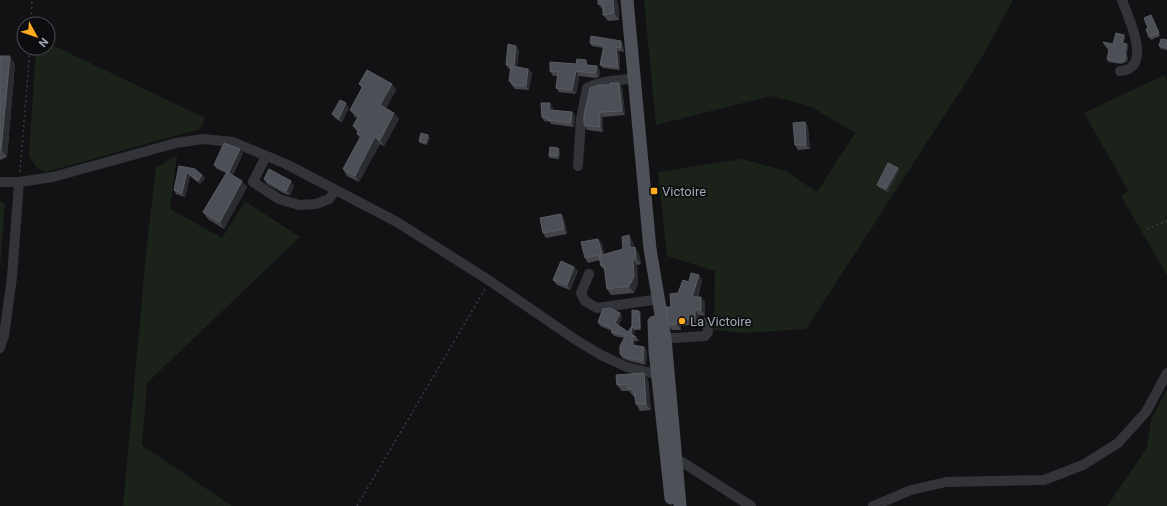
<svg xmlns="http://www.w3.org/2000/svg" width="1167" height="506" font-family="Roboto,sans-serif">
<rect width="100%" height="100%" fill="#121214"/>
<path fill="#1a221a" d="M644 0H1013L981 59 806 329 745 333 714 330 715 271 667 256 658 172 742 159 786 171 817 192 855 133 810 106 771 96 656 125Z
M48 43 205 118 200 129 46 172 37 168 29 156 36 48H48Z
M1164 75 1167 80V275L1121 196 1128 190 1084 113Z
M177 155 170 209 222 238 245 201 300 237 147 383 142 445 232 506H123L147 244 156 168Z
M0 201 5 204 0 266Z
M1167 389V506H1107L1147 448 1151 420Z"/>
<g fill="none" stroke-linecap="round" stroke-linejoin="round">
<path stroke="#383b40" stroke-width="1.5" stroke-dasharray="2 3" stroke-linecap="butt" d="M31 24 32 0
M20 172 30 48
M1147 229 1167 221
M357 506 485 289"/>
<path stroke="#323439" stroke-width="10" d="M1120 71C1154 69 1128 17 1122 0
M266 156 253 182 279 199 299 205 316 204 329 199 336 190
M578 166 581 119 587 88C602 80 618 81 634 78
M0 182H19L53 177 176 143 203 139 233 142 286 164 397 222 490 281 576 340 601 355 627 367 652 373 658 372
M589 274 581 293 585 301 597 308 653 300
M658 339 705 336 708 332 707 322
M0 348 4 336 12 277 19 182
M677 464 682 462 751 506
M873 506 911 490 946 482 1044 480 1083 465 1118 443 1146 412 1167 373"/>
<path stroke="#4e5158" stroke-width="13" d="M627 0 650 249 665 338 680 506
M654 322 655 351 671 498"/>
</g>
<path fill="#43454a" d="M598 0H616L618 3 619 20 608 21 603 15V10L598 4Z
M1152 17 1160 36 1151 40 1149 37 1148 28Z
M1124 35 1125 37 1124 43 1128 46 1127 54 1128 61 1126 62 1121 64 1108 62 1107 59 1113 44Z
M1167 40V50L1161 49 1159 46Z
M590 43 623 45 624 52 619 51 620 70 603 68 600 65 603 48 592 46Z
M519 50 517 67 528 69 532 73 529 90 515 89 509 81 510 69H509L506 65Z
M0 56 15 64 7 157 0 160Z
M589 65 597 66 600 71 599 77 595 78 579 76 576 94 559 92 556 88 558 76H553L550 71Z
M359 84H392L396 90 386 108 399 119 384 146 380 144 359 182 347 176 343 169 360 138 357 134 358 133 353 126 358 118 355 117 350 110 362 88Z
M610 85 622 87 625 115 603 117V132L587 130 584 125Z
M553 107 552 110 572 112 575 116 574 127 551 124 550 122 544 121 542 117Z
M349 108 342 122 336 119 332 114Z
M805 122 808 127 810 149 798 150 795 145Z
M430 138 427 145 420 143 419 141Z
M558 148 560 150 559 159 550 158 549 156Z
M243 153 233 175 247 187 224 229 208 219 203 212 226 173 217 169 214 165Z
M179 166 202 175 205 178 200 184 190 176 185 197 176 194 174 190Z
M899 170 888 192 879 187 877 185Z
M264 179 294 186 290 195 285 194 267 184Z
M561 214 564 219 567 234 546 238 543 233Z
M633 242 634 248 635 247 639 254 641 264 637 265 638 283 634 293 611 295 607 289 605 271 601 266 600 260 588 263 585 258 602 243 604 254 623 249Z
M574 267 578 271 570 290 557 285 553 280Z
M699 275 702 280 698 297 705 302V316L699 315V324L681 326V330H672L668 325 671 307 678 293 689 282Z
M620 313 622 317 618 325 628 332 632 327 641 313V330H634V336L636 337 639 341H634L635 344V346L647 351 646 365 629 361 622 358 620 354 624 338 614 336 611 332 612 331 600 326 598 322Z
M644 373 648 380 651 410 640 411 636 404 634 396H633L629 391H622L617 385Z"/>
<path fill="#2b2c30" d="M612 0H616L618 3 619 20 614 13Z
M1124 35 1125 37 1123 45 1122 43Z
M621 41 623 45 624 52 621 48Z
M1127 44 1128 46 1127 54 1128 61 1126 62 1125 60V51Z
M516 46 519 50 517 70 514 65Z
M616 47 619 51 620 70 618 67Z
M10 56 15 64 7 157 1 150Z
M586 60 589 65V70L586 65Z
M597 66 600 71 599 77 596 72Z
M528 69 532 73 529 90 526 86Z
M576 71 579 76 576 94 572 90Z
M619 83 622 87 625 115 622 111Z
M392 84 396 90 385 111 380 105Z
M346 103 349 108 342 122 339 118Z
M550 103 553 107 552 114 549 110Z
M572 112 575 116 574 127 571 123Z
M600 112 603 117V132L600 127Z
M394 113 399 119 384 146 380 140Z
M805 122 808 127 810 149 806 145Z
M428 135 430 138 427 145 426 143Z
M375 137 380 144 359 182 355 176Z
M558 148 560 150 559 159 558 156Z
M240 149 243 153 232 176 229 172Z
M898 168 899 170 888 192 886 189Z
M187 172 190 176 185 197 182 193Z
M202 175 205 178 200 184 198 181Z
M242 181 247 187 224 229 220 222Z
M291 181 294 186 290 195 286 191Z
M561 214 564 219 567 234 564 229Z
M629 235 633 242 635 255 630 248Z
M598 239 602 243 605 259 602 254Z
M635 247 639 254 641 264 636 258Z
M633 258 637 265 638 283 634 293 629 286Z
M574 267 578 271 570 290 567 285Z
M699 275 702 280 696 302 692 297Z
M701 297 705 302V316L701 310Z
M695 310 699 315V324L695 318Z
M639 311 641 313V330L640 328Z
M620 313 622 317 618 327 615 323Z
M677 321 681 326V330L677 324Z
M632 326 635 330 634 337 631 334Z
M631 337 635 344V349L632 345 631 339Z
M644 347 647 351 646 365 643 361Z
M644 373 648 380 651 410 646 404Z"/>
<path fill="#4d4f56" stroke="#5b5d65" d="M598 0H613L614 13 603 15V4H598Z
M1151 15 1159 33 1149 37 1146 29 1148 28 1144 18Z
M1116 33 1124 35 1122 43 1127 44 1125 51 1126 58 1125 60 1119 62 1107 59 1109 50 1103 42 1113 44Z
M591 36 621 41V48L616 47 618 67 600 65 604 45 590 43Z
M1161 39 1167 40V48L1159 46Z
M508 44 516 46 514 65H506Z
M0 56H10L1 150H0Z
M577 59 586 60V65L597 66 596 72 592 73 576 71 572 90 556 88 558 72 550 71V62L576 64Z
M511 66 528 69 526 86 512 85V82L509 81Z
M367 70 392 84 380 105 394 113 380 140 375 137 355 176 343 169 361 136 357 134 359 130 353 126 359 115 350 110 363 86 359 84Z
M610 83H619L622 111 600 112V127L584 125V115L590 88 599 85H610Z
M340 100 346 103 339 118 332 114Z
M541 103H550L549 110 572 112 571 123 548 120V118L542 117Z
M805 122 806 145H795L793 123Z
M421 133 428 135 426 143 419 141Z
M224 143 240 149 229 172 214 165Z
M550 147 558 148V156H549Z
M888 163 898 168 886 189 877 185Z
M179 166 195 169 202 175 198 181 187 172 182 193 174 190Z
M269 169 291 181 286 191 281 189 264 179Z
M227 172 242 181 220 222 203 212Z
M561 214 564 229 543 233 540 218Z
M629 235 630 248 635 247 636 258H633L634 277 629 286 607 289 604 265 601 266 599 256 623 249 622 237Z
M598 239 602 254 585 258 581 242Z
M561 261 574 267 567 285 553 280Z
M691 273 699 275 692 297H701V310H695V318L677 321V324L668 325 666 307H671L670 294 678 293 683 280 689 282Z
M610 308 620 313 615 323 628 332 632 326 631 334 636 337H631V339L633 340 632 345 644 347 643 361 626 357 620 354V346L626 335 611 332 613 329 598 322 603 309Z
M632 310 639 311 640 328H632Z
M644 373 646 404H636L634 389H628L627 384 617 385 616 375Z"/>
<g fill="#ffac1e" stroke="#0d0d0f" stroke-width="1.5">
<rect x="650" y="187" width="8" height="8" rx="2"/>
<circle cx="682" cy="321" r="4"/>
</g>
<g text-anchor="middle" stroke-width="3.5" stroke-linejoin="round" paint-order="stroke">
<g font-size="13" fill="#a2a9b6" stroke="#0d0d0f" text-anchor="start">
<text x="662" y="196">Victoire</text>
<text x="690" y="326">La Victoire</text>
</g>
</g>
<g transform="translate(36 36) rotate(130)"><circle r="19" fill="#0d0d0f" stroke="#494b52"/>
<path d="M0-3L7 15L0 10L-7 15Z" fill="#ffac1e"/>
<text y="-6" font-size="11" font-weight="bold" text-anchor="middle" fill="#a2a9b6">N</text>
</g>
</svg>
